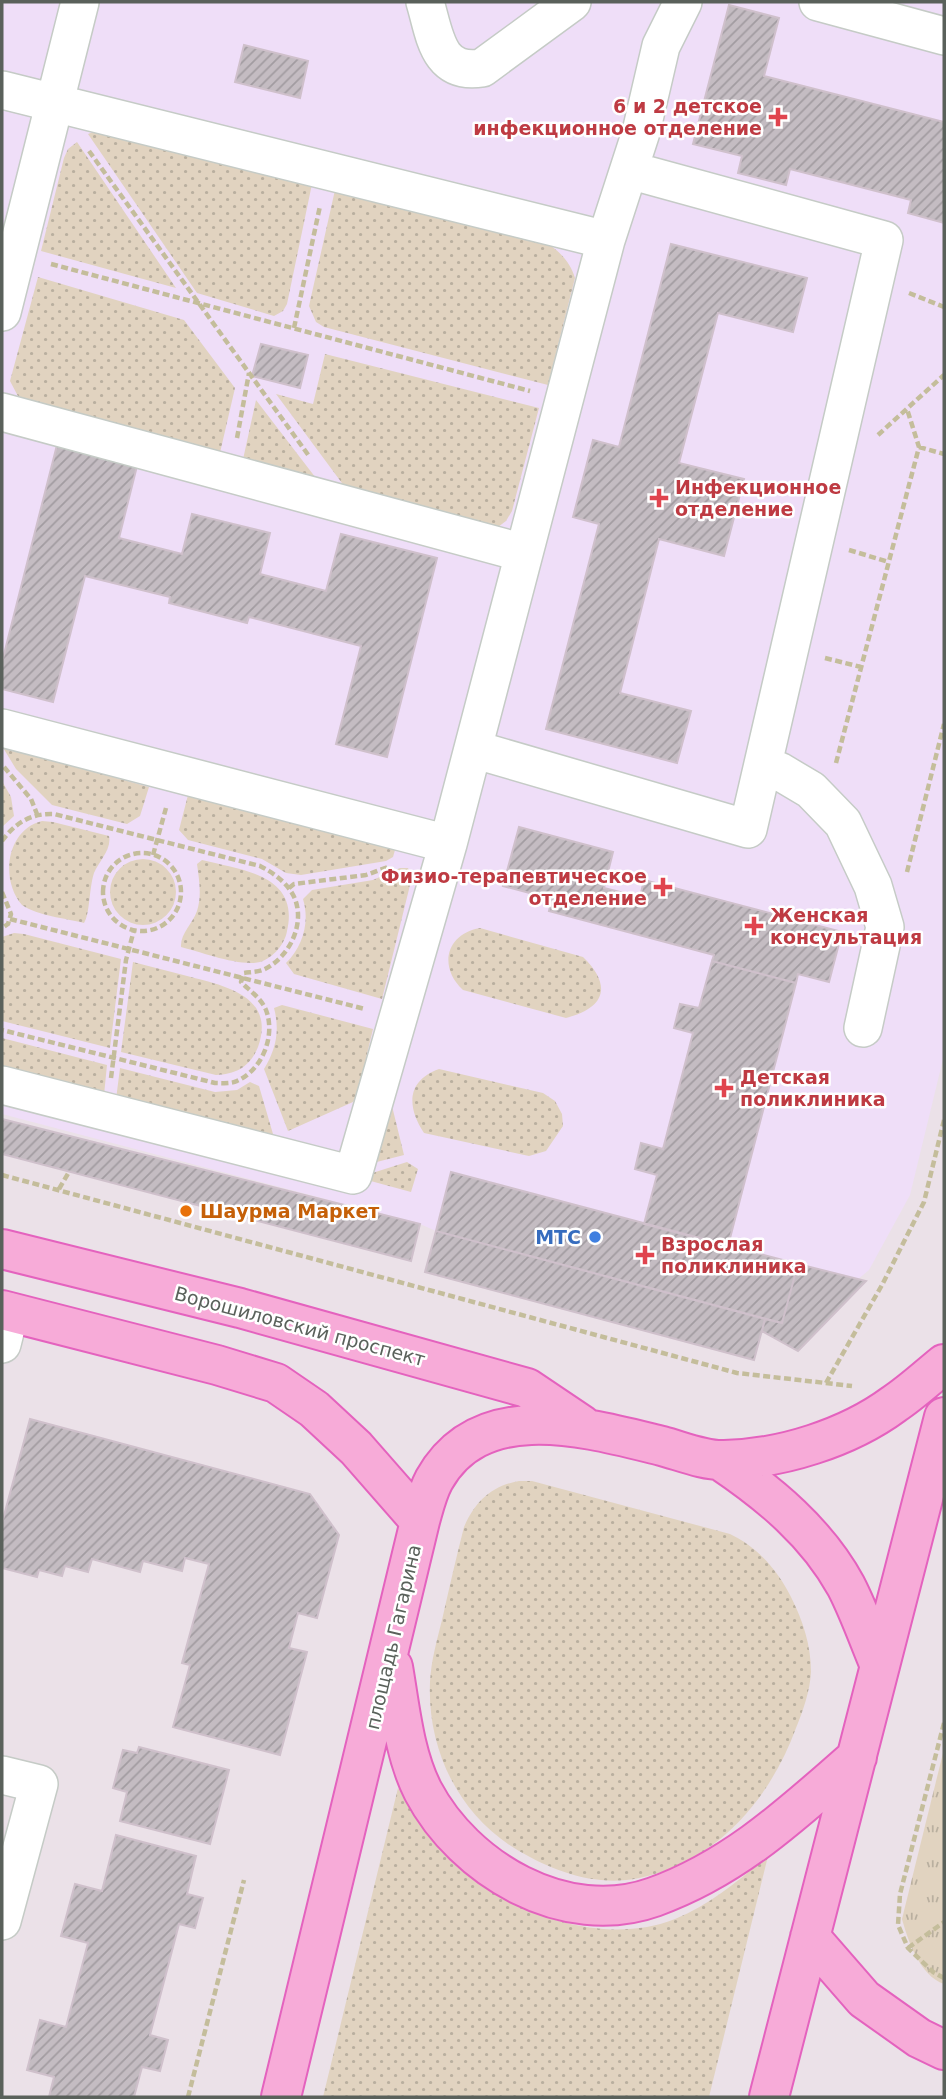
<svg xmlns="http://www.w3.org/2000/svg" width="946" height="2099" font-family="'DejaVu Sans',sans-serif">
<defs>
<pattern id="grass-dots" width="8" height="8" patternUnits="userSpaceOnUse" patternTransform="scale(1.75)"><rect width="8" height="8" fill="#e1d3c0"/><path d="M2 2h.1M6 6h.1" fill="none" stroke="#b9af9f" stroke-width="1.8" stroke-linecap="round"/></pattern>
<pattern id="park-tufts" width="24" height="20" patternUnits="userSpaceOnUse" patternTransform="scale(1.75)"><rect width="24" height="20" fill="#e1d3c0"/><path d="M3 7l-1-3M5 7V3M7 7l1-3M15 17l-1-3M17 17v-4M19 17l1-3" fill="none" stroke="#b9af9f"/></pattern>
<pattern id="building-hatch" width="6" height="6" patternUnits="userSpaceOnUse" patternTransform="scale(1.75)"><rect width="6" height="6" fill="#c4bcc2"/><path d="M-1 1l2-2M0 6l6-6M5 7l2-2" fill="none" stroke="#a29ca1"/></pattern>
</defs>
<rect width="100%" height="100%" fill="#ebe1e8"/>
<path fill="#efdef8" d="M2 2H944V1055L910 1195 869 1270 832 1301 782 1323 436 1231 420 1224 2 1114Z"/>
<path fill="url(#grass-dots)" d="M93 132 312 184 287 304 283 311 274 316 197 293 88 134Z
M77 142 176 288 41 251 64 158 68 149Z
M335 190 550 245C562 254 571 264 575 278L548 385 324 327 316 322 309 306Z
M38 277 184 320 235 388 219 457 20 400 10 381Z
M325 354 539 408 512 511 506 521 494 530 350 494 276 394 313 404Z
M256 400 322 486 242 464Z
M2 746 149 787 140 816 127 824 52 805 16 769Z
M2 781 11 797 14 816 2 827Z
M188 795 392 847 395 850 393 857 386 861 301 875 286 873 262 859 188 840 179 830Z
M42 821 53 822 109 836C112 849 99 861 94 873 89 888 90 914 84 923 65 918 38 916 22 905 0 880 6 830 42 821Z
M110 892a33 33 0 1 1 66 0a33 33 0 1 1-66 0Z
M202 860C242 870 300 875 287 931 285 944 273 958 260 962 240 967 201 952 181 947 180 934 193 923 197 911 202 896 199 879 197 864Z
M400 868H408L412 877 382 999 294 974 286 963C303 946 310 922 303 899L312 890 373 880Z
M480 928 583 957C612 985 606 1008 566 1018L463 990C438 967 446 934 480 928Z
M14 933 24 934 121 959 110 1048 2 1021V937Z
M133 962C152 967 172 972 191 977 226 986 276 997 258 1047 250 1067 236 1074 216 1075L121 1052Z
M282 1005 373 1029 357 1096 353 1102 288 1131 264 1069C276 1049 280 1031 274 1008Z
M2 1038 107 1065 103 1105 2 1079Z
M120 1068 215 1092 237 1090 250 1082 259 1086 273 1134 271 1139 115 1107Z
M439 1069 543 1093 555 1101 562 1114 563 1126 546 1151 529 1156 424 1133C407 1107 406 1081 439 1069Z
M392 1106 404 1155 369 1164Z
M407 1162 418 1169 411 1192 367 1180 366 1175Z
M519 1481H532L730 1534C757 1547 777 1569 791 1597 803 1621 811 1645 811 1672 810 1691 803 1711 796 1728 770 1799 717 1862 639 1878 597 1887 555 1872 519 1851 459 1816 427 1750 430 1682 431 1661 437 1640 442 1620 449 1589 456 1558 464 1527 475 1502 491 1486 519 1481Z
M398 1788C416 1817 433 1847 460 1869 515 1915 605 1947 675 1919 710 1905 739 1880 768 1856L709 2097H323Z"/>
<path fill="url(#park-tufts)" d="M944 1749V1984C920 1976 908 1941 902 1919Z"/>
<path fill="url(#building-hatch)" stroke="#cfc0cb" stroke-width="2" d="M729 5 779 18 764 76 944 122V223L908 213 911 200 790 169 786 185 738 173 742 156 693 144Z
M244 45 308 61 300 98 235 82Z
M671 244 807 278 793 332 718 313 679 463 744 479 724 556 659 539 620 693 691 711 677 763 546 729 599 524 573 517 593 440 619 447Z
M261 344 308 355 300 388 252 376Z
M57 445 137 466 119 538 182 554 192 514 270 533 260 574 326 591 341 534 437 558 387 757 336 744 361 646 249 617 247 623 169 603 170 597 85 576 53 702 2 689V662Z
M519 827 613 852 604 888 640 897 644 880 842 932 829 982 798 974 796 983 712 961 714 955 549 911 552 899 503 886Z
M712 961 796 983 728 1246 644 1224 657 1175 635 1169 641 1143 663 1149 693 1033 674 1028 680 1004 699 1008Z
M2 1119 420 1224 411 1261 2 1154Z
M451 1172 798 1264 782 1323 436 1231Z
M436 1231 765 1319 754 1360 425 1272Z
M798 1264 866 1281 798 1351 762 1331 765 1319 782 1323Z
M30 1419 310 1494 339 1535 317 1618 298 1613 289 1648 307 1652 280 1755 173 1727 190 1665 182 1663 209 1564 185 1558 182 1571 143 1561 140 1572 92 1559 88 1572 65 1566 62 1576 39 1570 37 1577 2 1568V1523Z
M139 1747 229 1770 210 1844 120 1821 127 1792 113 1788 123 1750 137 1753Z
M116 1835 196 1856 187 1894 203 1898 195 1928 179 1924 150 2035 168 2040 160 2071 142 2067 134 2097H49L54 2077 27 2070 40 2020 66 2027 88 1943 61 1936 75 1884 102 1891Z"/>
<g fill="none" stroke-linecap="round" stroke-linejoin="round">
<g stroke="#c5cbc6" stroke-width="40">
<path id="minor" d="M425 2C435 35 437 75 482 68L572 2
M818 2 944 36
M2 90 606 240
M2 312 80 2
M2 412 524 553
M2 728 448 844
M473 749 748 829 884 240 629 170
M763 765 779 771 811 790 843 823 873 886 885 927 863 1028
M2 1085 353 1175 448 844 606 240 641 132 661 46 683 2
M2 1344 10 1312
M2 1775 39 1784 2 1921"/>
</g>
<g stroke="#e462be" stroke-width="42">
<path id="major" d="M2 1249 240 1308 527 1388 582 1425
M2 1310 217 1365 276 1383 314 1409 356 1448 420 1521
M721 1461C770 1494 817 1533 846 1586 859 1611 869 1640 880 1666
M393 1667C400 1707 404 1754 423 1791 464 1869 565 1929 654 1897 735 1868 793 1813 857 1757
M810 1937 864 1999 919 2038 944 2050
M281 2097 420 1521C424 1507 427 1493 434 1480 481 1396 588 1428 662 1446 681 1451 705 1461 724 1460 781 1459 848 1438 894 1404 912 1392 928 1377 944 1364
M769 2097 944 1417"/>
</g>
<path stroke="#c4bd9b" stroke-width="4.5" stroke-dasharray="7 3.5" stroke-linecap="butt" d="M89 151 309 456
M51 264 530 391
M909 293 944 307
M294 328 320 206
M878 435 944 375
M237 438 249 373
M919 447 944 454
M849 550 889 562
M825 658 861 667
M836 763 919 447 907 409
M4 767 31 799 37 814
M2 841C15 823 31 813 54 814L260 866C274 873 289 884 295 899 305 925 289 957 265 969 259 972 251 972 244 973L241 982C250 991 261 998 266 1010 276 1036 262 1070 237 1081 231 1084 222 1083 215 1083L2 1030
M103 892a39 39 0 1 1 78 0a39 39 0 1 1-78 0Z
M153 855 166 808
M907 872 944 724
M289 888 294 884 366 875 388 867
M2 892 11 914 8 924 2 928
M10 919 365 1009
M111 1078 126 960 134 930
M2 1175 737 1373 852 1386
M59 1189 69 1172
M826 1383 882 1285 924 1202 944 1120
M944 1723 900 1894 898 1925 908 1948 933 1972 944 1978
M908 1948 944 1922
M188 2097 244 1880"/>
<use href="#minor" stroke="#fff" stroke-width="37"/>
<use href="#major" stroke="#f7abd8" stroke-width="38"/>
</g>
<g fill="#e0444e" stroke="#fff" stroke-width="2.5">
<path d="M774.5 106.5h7v7h7v7h-7v7h-7v-7h-7v-7h7z"/>
<path d="M655.5 487.5h7v7h7v7h-7v7h-7v-7h-7v-7h7z"/>
<path d="M659.5 876.5h7v7h7v7h-7v7h-7v-7h-7v-7h7z"/>
<path d="M750.5 915.5h7v7h7v7h-7v7h-7v-7h-7v-7h7z"/>
<path d="M720.5 1077.5h7v7h7v7h-7v7h-7v-7h-7v-7h7z"/>
<path d="M641.5 1244.5h7v7h7v7h-7v7h-7v-7h-7v-7h7z"/>
</g>
<circle fill="#e8710a" stroke="#fff" stroke-width="2.5" cx="186" cy="1211" r="7"/>
<circle fill="#3f7fe0" stroke="#fff" stroke-width="2.5" cx="595" cy="1237" r="7"/>
<g text-anchor="middle" stroke-width="5" stroke-linejoin="round" paint-order="stroke">
<g font-size="19" font-weight="bold" fill="#be3a42" stroke="#fff" text-anchor="start">
<text x="762" y="113" text-anchor="end">6 и 2 детское<tspan x="762" dy="22">инфекционное отделение</tspan></text>
<text x="675" y="494">Инфекционное<tspan x="675" dy="22">отделение</tspan></text>
<text x="647" y="883" text-anchor="end">Физио-терапевтическое<tspan x="647" dy="22">отделение</tspan></text>
<text x="770" y="922">Женская<tspan x="770" dy="22">консультация</tspan></text>
<text x="740" y="1084">Детская<tspan x="740" dy="22">поликлиника</tspan></text>
<text x="661" y="1251">Взрослая<tspan x="661" dy="22">поликлиника</tspan></text>
</g>
<g font-size="19" font-weight="bold" fill="#c56008" stroke="#fff" text-anchor="start">
<text x="200" y="1218">Шаурма Маркет</text>
</g>
<g font-size="19" font-weight="bold" fill="#366cbe" stroke="#fff" text-anchor="end">
<text x="581" y="1244">МТС</text>
</g>
<g font-size="19" fill="#5a615b" stroke="#fff">
<text transform="translate(300 1326) rotate(15)" y="7">Ворошиловский проспект</text>
<text transform="translate(393 1637) rotate(-77)" y="7">площадь Гагарина</text>
</g>
</g>
<rect width="946" height="2099" fill="none" stroke="#5a615b" stroke-width="7"/>
</svg>
